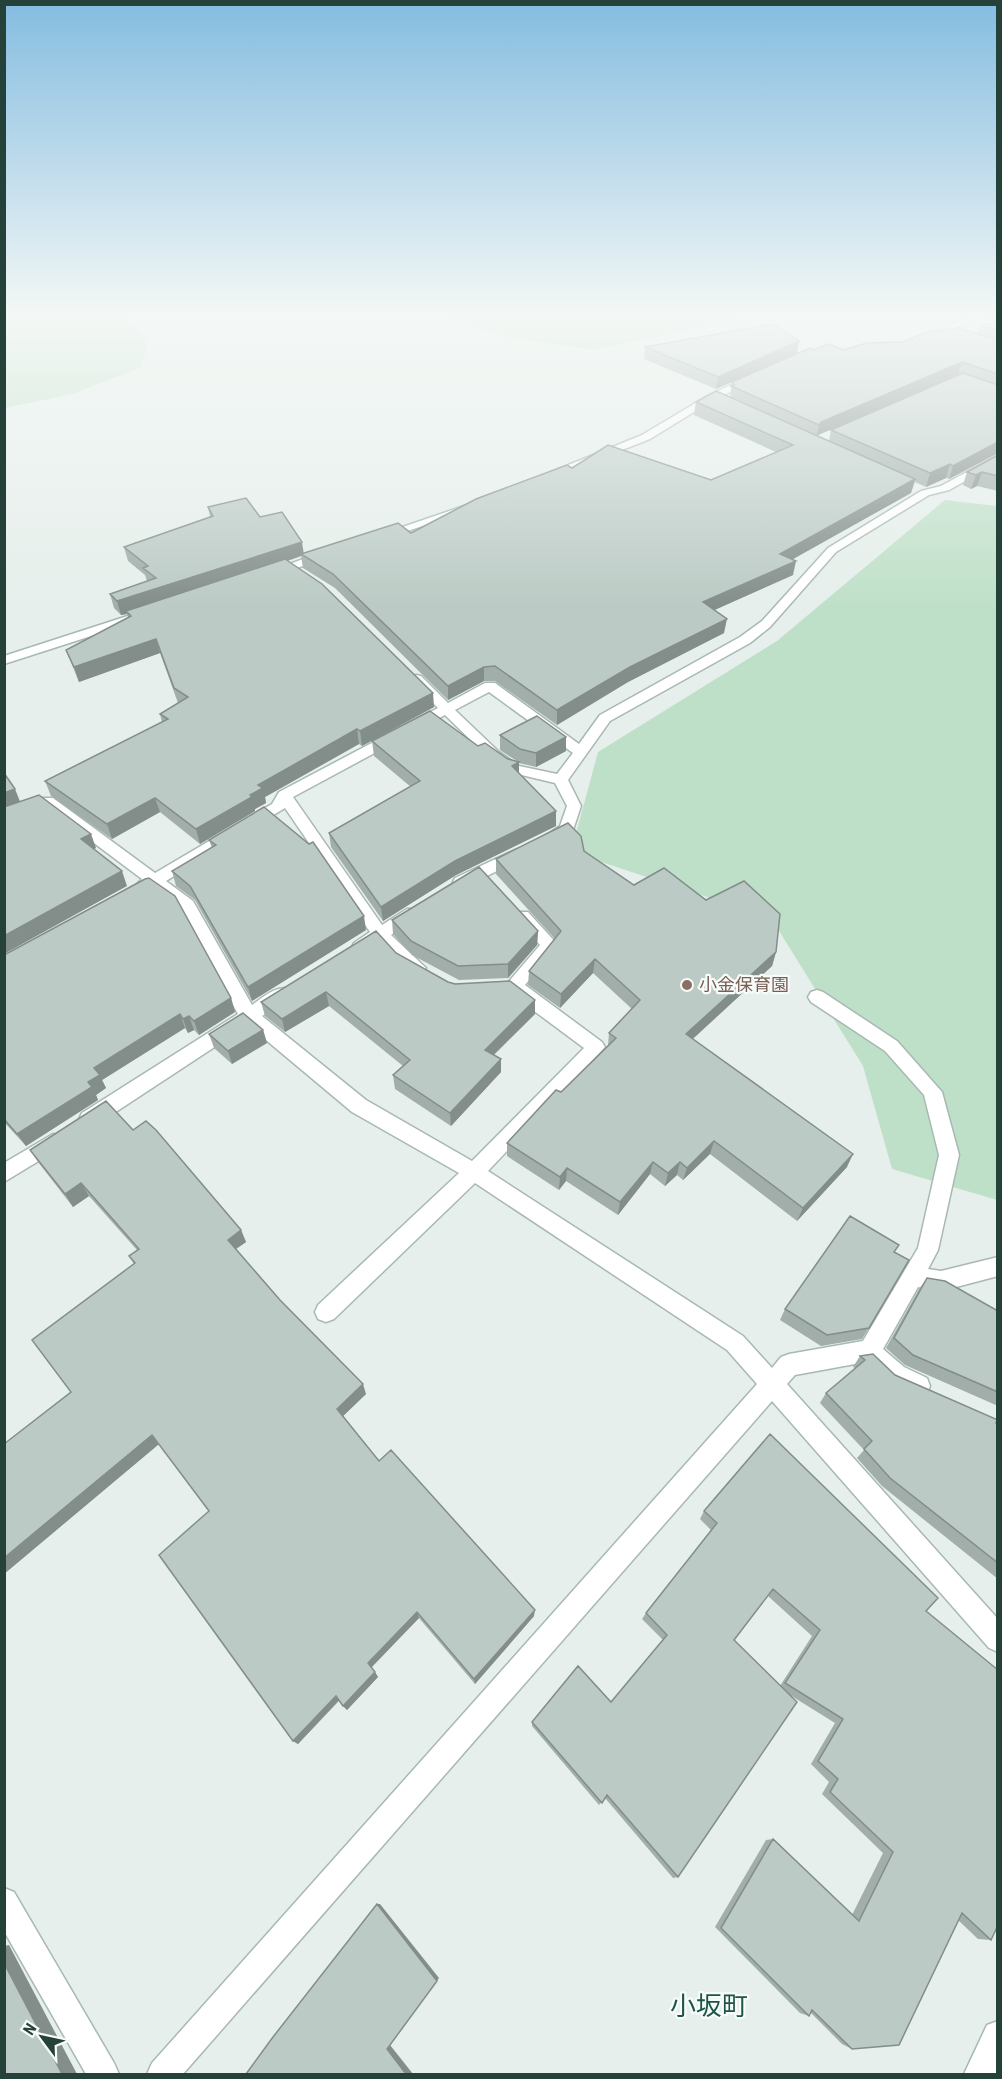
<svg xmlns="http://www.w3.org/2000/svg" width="1002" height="2079" font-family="'Roboto Condensed','Noto Sans JP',sans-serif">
<rect width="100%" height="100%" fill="#e6efeb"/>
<path fill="#bfe0c8" d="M4 316H129L148 346 140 368 72 394 5 408Z
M445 316H743L731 321 594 350 513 338 458 324Z
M945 500 997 506V1200L892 1169 863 1066 771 918 571 852 598 752 777 641Z"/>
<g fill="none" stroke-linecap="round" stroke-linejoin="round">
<g stroke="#a8b8b2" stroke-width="3">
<path id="minor" d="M970 316H981L926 341 919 339Z
M753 375 758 378 756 380 715 399 650 439 553 477 549 478 544 475 642 435 709 395Z
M998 455V463L949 490 929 495 836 552 770 627 750 643 610 721 568 780 581 806 572 833 552 842 544 837 560 826 567 806 555 783 509 772 489 758 445 715 293 797 382 925 407 909H419L421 913 419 917 391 935 426 968 423 973 417 974 399 965 379 943C370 949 364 954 354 951L352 947 354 943 370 932 285 808 166 881 193 901 252 1005C262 998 276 985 289 989L292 994 289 999 262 1016 366 1100 472 1161 584 1048 510 993 505 986 540 945 514 916 516 912H528L558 945 525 985 602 1042 605 1047 488 1171 743 1336 772 1368 781 1357 789 1354 863 1341 918 1248 939 1155 924 1095 885 1051 811 1002 808 997 811 992 817 990 823 992 897 1041 942 1092 959 1155 938 1250 928 1269 941 1271 998 1257V1276L941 1291 918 1287 883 1349 904 1367 927 1378 930 1386 927 1394 919 1397 888 1383 866 1362 795 1375 787 1384 998 1619V1652L989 1648 772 1401 183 2074H147L152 2063 757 1384 727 1350 475 1183 334 1319 326 1322 318 1319 315 1312 318 1305 459 1173 352 1112 248 1025 96 1125 89 1127 82 1125 79 1119 82 1113 238 1014 181 909 153 887 144 891 138 889 136 885 142 879 46 807 4 823V812L43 798H53L155 873 272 804 279 792 438 708 409 679 416 675 421 676 448 703 485 683H495L579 744 600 715 740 637 762 621 828 548 921 491 941 486ZM489 692 573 753 557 774 519 766 499 752 455 710Z
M464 506 470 509 468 511 386 538 382 539 376 536Z
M325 551 331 555 329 557 271 577 265 573Z
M140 612 146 616 144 619 4 664V656Z
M517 849 523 850 525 854 523 858 467 886H455L453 882 455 878Z
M53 1134 60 1136 63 1142 60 1148 4 1182V1163Z
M4 1888 14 1892 114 2063 119 2074H86L4 1931Z
M998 2021 996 2074H964L987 2025Z"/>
</g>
<use href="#minor" fill="#fff" fill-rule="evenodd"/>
</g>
<path fill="#a1aea9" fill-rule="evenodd" d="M982 316H998V322L983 317Z
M998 323V453L949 479 946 478 926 487 915 482 911 493 793 559V575L714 610 724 633 628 682 557 725 495 681H484L448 700 335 588 303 568 301 556 288 561 434 707 362 746 359 744 265 797 266 803 255 809V811L200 844 160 812 112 839 51 796 45 781 162 722 160 714 178 703 160 653 79 682 66 650 128 618 127 614 121 615 114 608 110 594 147 581 145 575 128 561 124 547 210 517 208 507 260 517 303 553 411 533 572 468 711 480 776 452 694 415 696 402 730 397 732 382 716 389 644 359 645 347 797 353 741 378 813 350H843L903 342 978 334 980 325ZM930 387 831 430 829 441 817 436 818 435Z
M998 455V491L977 486 971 489 963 485 967 472Z
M500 735 566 737V751L536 767 519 763V773L556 826 456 875 383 921 331 847 329 833 411 787 374 756 372 741 478 746 508 759 517 761 500 750Z
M209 840 366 930 252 1001 195 900 176 886 172 871 212 848Z
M584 851 634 885 706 900 776 952 772 966 692 1039 847 1167 797 1221 710 1154 683 1180 677 1175 665 1186 650 1174 618 1215 566 1181 559 1190 507 1156V1143L561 1092 608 1046 609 1033 632 1009 593 973 560 1008 528 985 529 971 555 939 496 874V859Z
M392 920 538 931 537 945 508 978 459 980 412 955 393 934Z
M396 953 448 982 535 1000V1014L494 1055 501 1072 451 1126 395 1089 393 1075 403 1066 329 1006 285 1032 265 1016 261 1002Z
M4 955 231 998 235 1012 199 1035 194 1030 188 1033 185 1028 102 1080 106 1088 96 1095 98 1100 26 1146 4 1122Z
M263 1030 267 1043 232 1064 214 1048 209 1034Z
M133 1130 241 1230 246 1242 236 1249 280 1300 366 1394 343 1416 379 1461 534 1616 475 1684 419 1618 371 1667 378 1677 347 1710 339 1701 298 1744 293 1741 209 1511 159 1444 4 1574V1444L71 1392 134 1264 129 1256 137 1250 89 1196 73 1207 38 1162 30 1150Z
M894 1252 869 1328 862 1339 821 1346 780 1320 785 1309Z
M927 1278 998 1311V1406L905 1365 886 1348 919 1289Z
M860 1356 895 1375 998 1424V1579L882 1486 857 1458 864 1450 820 1403 826 1393 855 1368 853 1367Z
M704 1511 926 1611 991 1940 978 1939 958 1920 852 2049 842 2044 811 2013 809 2016 800 2013 715 1927 766 1840 773 1839 852 1915 883 1853 822 1794 829 1782 811 1764 835 1723 790 1695 678 1877 673 1878 605 1798 599 1805 532 1726V1722L611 1702 663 1640 642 1619 646 1613 711 1530 700 1519ZM768 1596 812 1636 780 1686 734 1640Z"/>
<path fill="#838d89" d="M799 341 797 353 716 389 718 377Z
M962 362 958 375 818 435 816 438 819 425 821 422Z
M998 442V453L949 479 953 466Z
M950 464 946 478 926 487 930 473Z
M982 472 977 486 971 489 976 475Z
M915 479 911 493 777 568 780 554Z
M302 542 304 555 301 554V556L128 613 126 611 127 614 121 615 117 601Z
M796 561 793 575 701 616 703 602Z
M727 619 724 633 628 682 557 725V710L630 667Z
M156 639 160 653 79 682 74 667Z
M484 667V681L448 700V686Z
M433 693 434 707 362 746 360 731Z
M357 729 359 744 265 797 266 803 255 809V811L200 844 196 829 250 795 258 785Z
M566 737V751L536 767V753Z
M519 762V777L512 766Z
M15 789 21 804 4 810V793Z
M155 798 160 812 112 839 107 824Z
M556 811V826L456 875 383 921 381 907 455 861Z
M91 834 96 848 87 853 81 839Z
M122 871 127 886 4 954V936Z
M364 916 366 930 252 1001 248 987Z
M538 931 537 945 508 978V964Z
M776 952 772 966 683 1048 686 1034Z
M595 959 593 973 560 1008 561 994Z
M326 992 329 1006 285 1032 282 1019Z
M231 998 235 1012 199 1035 194 1021Z
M535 1000V1014L485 1063V1050Z
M180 1014 185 1028 102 1080 106 1088 96 1095 98 1100 26 1146 17 1134 94 1068Z
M189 1016 194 1030 188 1033 183 1019Z
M263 1030 267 1043 232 1064 228 1051Z
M501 1059V1072L451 1126 450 1113Z
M714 1141 710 1154 683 1180 687 1168Z
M853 1154 847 1167 797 1221 803 1208Z
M653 1162 650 1174 618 1215 620 1202Z
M680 1162 677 1175 665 1186 668 1173Z
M567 1168 566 1181 559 1190 560 1177Z
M81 1183 89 1196 73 1207 65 1194Z
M241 1230 246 1242 233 1251 228 1240Z
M363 1384 366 1394 340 1419 337 1409Z
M152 1435 159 1444 4 1574V1558Z
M535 1610 534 1616 475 1684 474 1679Z
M417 1612 419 1618 371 1668 368 1663Z
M375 1672 378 1677 347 1710 343 1706Z
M336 1696 339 1700 298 1744 293 1741Z
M377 1904H380L439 1978 437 1981Z
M9 1945 77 2074H62L4 1963V1946Z
M390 2045 413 2074H406L387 2049Z"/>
<path fill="#bbcac4" stroke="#838d89" stroke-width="1.5" d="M998 323V331L980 325Z
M775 325 799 341 718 377 645 347 762 326Z
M958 328 998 340V374L962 362 821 422 819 425 731 386 734 385 732 382 810 348 813 350 829 344 843 350 867 343 903 342 927 332Z
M963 373 998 385V442L953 466 950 464 930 473 831 430Z
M716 391 915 479 780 554 796 561 703 602 727 619 630 667 557 710 495 666 484 667 448 686 333 574 301 554 398 523 411 533 476 499 567 465 572 468 608 445 711 480 793 445 696 402Z
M998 455V476L982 472 976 475 967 472Z
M246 498 260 517 282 512 302 542 117 601 110 594 156 578 143 568 148 566 124 547 213 516 208 507Z
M285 559 322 584 433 693 360 731 357 729 258 785 263 788 250 795 252 797 196 829 155 798 107 824 45 781 168 719 160 714 188 697 174 688 156 639 74 667 66 650 131 616 126 611Z
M430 711 478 746 485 743 508 759 519 762 512 766 556 811 455 861 381 907 329 833 420 781 372 741Z
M537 716 566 737 536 753 520 749 500 735Z
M4 773 15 789 4 793Z
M39 795 91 834 81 839 122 871 4 936V807Z
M264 807 309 844 313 842 364 916 248 987 190 886 172 871 216 845 209 840Z
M568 823 581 836 584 851 634 885 664 868 706 900 744 881 780 914 776 952 686 1034 853 1154 803 1208 714 1141 687 1168 680 1162 668 1173 653 1162 620 1202 567 1168 560 1177 507 1143 556 1090 561 1092 616 1038 609 1033 640 1000 595 959 561 994 529 971 561 931 496 859Z
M479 867 538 931 508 964 458 966 411 941 392 920Z
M149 878 175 896 231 998 194 1021 189 1016 183 1019 180 1014 94 1068 100 1075 88 1082 92 1087 17 1134 4 1119V955L145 879Z
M376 931 396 953 448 982 455 984 510 981 535 1000 485 1050 501 1059 450 1113 393 1075 410 1060 326 992 282 1019 261 1002Z
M243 1013 263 1030 228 1051 209 1034Z
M106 1101 133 1130 146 1121 156 1130 241 1230 228 1240 280 1300 363 1384 337 1409 379 1461 391 1450 535 1610 474 1679 417 1612 368 1663 375 1672 343 1706 336 1696 293 1741 159 1555 209 1511 152 1435 4 1558V1444L71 1392 32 1340 135 1263 129 1256 139 1249 81 1183 65 1194 30 1150Z
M850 1216 899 1245 894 1252 909 1260 869 1328 827 1335 785 1309Z
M927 1278 945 1281 998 1311V1392L913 1355 894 1338Z
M873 1354 895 1375 998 1420 996 1423 998 1424V1563L890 1478 864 1449 872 1441 826 1393 865 1360 860 1356Z
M770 1434 938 1598 926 1611 998 1670V1925L991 1940 962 1913 899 2045 852 2049 812 2010 809 2016 721 1928 773 1839 859 1921 893 1852 830 1792 838 1779 818 1761 843 1719 785 1683 820 1630 773 1589 734 1640 797 1702 678 1877 607 1795 602 1803 532 1722 578 1666 611 1702 667 1635 646 1613 717 1523 704 1511Z
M377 1904 437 1981 387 2049 406 2074H246L273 2037Z
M4 1963 62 2074H4Z"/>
<linearGradient id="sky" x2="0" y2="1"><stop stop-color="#84bce0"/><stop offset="0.52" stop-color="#f4f8f6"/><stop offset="1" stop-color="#f4f8f6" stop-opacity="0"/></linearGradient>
<rect width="1002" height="607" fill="url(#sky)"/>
<circle fill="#8d6e63" stroke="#f7fbf9" stroke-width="2" cx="687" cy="985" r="6"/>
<g text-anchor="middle" stroke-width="4.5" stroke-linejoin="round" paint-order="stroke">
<g font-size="18" fill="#785e54" stroke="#f7fbf9" text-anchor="start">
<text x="699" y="991">小金保育園</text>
</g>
<g font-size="26" fill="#1f5548" stroke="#f7fbf9">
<text x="709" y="2015">小坂町</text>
</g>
</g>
<rect width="1002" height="2079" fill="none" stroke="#24423a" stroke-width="12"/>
<g transform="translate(42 2037) rotate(303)" stroke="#f7fbf9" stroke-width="4.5" paint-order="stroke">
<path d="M0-4.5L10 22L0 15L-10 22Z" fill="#24423a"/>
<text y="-9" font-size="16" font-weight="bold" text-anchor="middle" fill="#24423a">N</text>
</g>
</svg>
